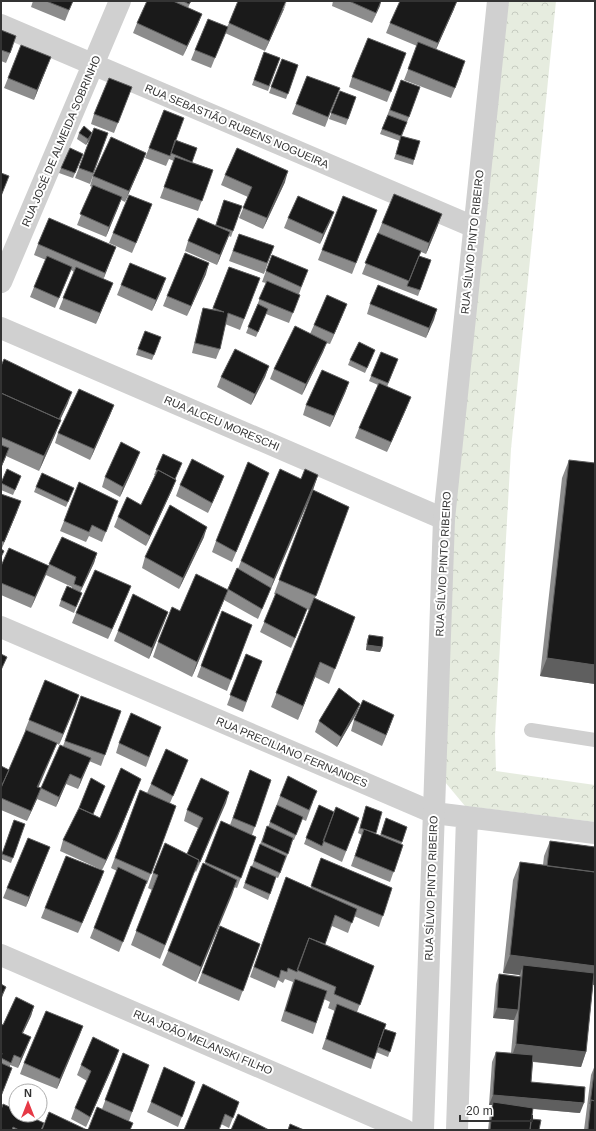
<svg xmlns="http://www.w3.org/2000/svg" width="596" height="1131" font-family="Helvetica,sans-serif">
<defs>
<pattern id="forest-crowns" width="20" height="18" patternUnits="userSpaceOnUse"><rect width="20" height="18" fill="#e6ecdf"/><path d="M2 6a3 3 0 1 1 6 0M12 15a3 3 0 1 1 6 0" fill="none" stroke="#c6cbc0"/></pattern>
</defs>
<rect width="100%" height="100%" fill="#fff"/>
<path fill="url(#forest-crowns)" d="M505 1H556L511 449 495 735 496 771 595 785V822L465 806 445 782 453 522Z"/>
<g fill="none" stroke-linecap="round" stroke-linejoin="round">
<path stroke="#d0d0d0" stroke-width="14" d="M531 730 595 740"/>
<path stroke="#d0d0d0" stroke-width="22" d="M1 25 474 227
M1 282 120 1
M1 328 444 519
M1 627 434 813 595 833
M457 1130 467 817"/>
<path stroke="#d0d0d0" stroke-width="22" d="M1 955 405 1130
M423 1130 444 519 498 1"/>
</g>
<path fill="#8c8c8c" d="M33 1H73L65 21 31 7Z
M147 1H191L188 8 202 14 198 24 183 56 133 33 137 23Z
M333 1H381L372 23 332 6Z
M284 9 265 51 225 33 211 68 191 60 195 50 227 27 229 23Z
M454 9 436 49 462 71 451 98 404 80 417 46 386 33 390 23Z
M1 30 13 46 6 63 1 61Z
M264 52 280 58 268 91 252 85Z
M406 53 387 102 349 87 352 77Z
M282 59 298 65 286 99 269 93Z
M47 67 34 100 4 88 8 78Z
M307 76 336 99 325 127 292 114Z
M401 80 420 87 402 136 414 160 413 165 394 159 400 141 380 134Z
M132 87 114 133 91 124 94 114Z
M340 91 356 97 346 125 329 119Z
M164 110 176 140 197 148 192 162 213 170 198 211 160 198 174 161 169 159 166 166 145 158Z
M79 133H108L90 184 75 178 90 139 86 145 77 139Z
M146 153 142 163 125 202 121 200 106 237 77 225 92 187 90 186 93 176Z
M83 154 73 178 59 173 61 168Z
M225 175 285 182 263 229 239 218 248 197 221 185Z
M224 200 233 231 231 237 229 236 217 265 185 251 188 241 215 226Z
M152 204 132 253 109 243 113 233Z
M334 212 330 222 320 244 284 228 288 218Z
M373 220 352 274 318 260 322 250Z
M382 223 438 225 426 254 421 252 419 256 431 260 418 296 362 274Z
M239 234 274 246 264 274 229 261Z
M38 244 116 247 103 279 113 283 96 324 59 309 74 272 71 270 55 308 30 297 34 287 46 260 34 255Z
M229 267 260 278 240 330 225 324 220 349 216 359 192 353 200 318 203 308 212 310Z
M308 270 299 294 296 305 289 323 266 314 256 337 246 333 266 283 262 282 266 271Z
M206 274 187 316 163 306 167 296Z
M121 285 162 289 152 311 117 295Z
M370 304 437 309 426 338 367 314Z
M343 314 330 344 326 343 323 352 302 395 270 379 274 369 310 334 314 325Z
M161 337 152 360 136 355 138 349Z
M373 355 365 373 348 365 350 360Z
M398 359 387 387 407 407 387 452 355 438 359 428 378 385 369 381 371 376Z
M1 366 68 403 60 420 55 435 39 471 6 456 1 468Z
M269 366 265 377 251 405 217 387 221 377Z
M349 382 345 393 330 427 303 415 306 405Z
M114 405 110 415 90 460 55 443 58 433Z
M163 454 176 480 172 490 146 546 114 527 118 517 141 505 155 475H154Z
M569 460 595 684 540 676 562 478Z
M136 462 120 497 102 487 105 477Z
M318 475 313 490 258 619 224 600 192 677 153 657 158 642 180 611 227 590 237 568 238 569 241 561 301 479Z
M21 476 13 495 1 490V483Z
M265 483 232 562 212 552 216 541Z
M180 485 220 486 208 513 176 496Z
M36 487 74 488 66 507 34 492Z
M313 490 349 507 315 598 355 617 329 684 315 677 298 720 271 707 309 610 305 608 307 609 291 648 260 632 276 595 274 594Z
M1 494 17 512 1 550V558Z
M118 501 102 542 89 536 86 542 60 531 64 521Z
M62 537 97 553 94 563 80 592 82 593 74 613 59 606 61 600 72 588V587L46 575 31 608 1 595V566L49 565Z
M204 537 179 589 142 568 145 557Z
M131 586 108 639 72 623 76 613Z
M222 611 252 625 227 691 197 677Z
M168 612 149 659 114 641 118 631Z
M369 635 382 647 380 652 366 650 367 640Z
M246 654 262 661 243 712 227 705Z
M79 695 59 745 56 743 38 787 41 788 63 746 81 696 121 711 101 766 89 761 78 789 66 784 56 807 37 799 27 821 1 810V766L9 770 26 731 25 730 29 720Z
M360 704 356 714 337 747 315 732 319 721Z
M354 720 390 726 382 746 351 731Z
M161 727 146 767 116 753 119 743Z
M184 770 170 803 176 806 147 884H146L119 952 90 938 117 871 111 868 140 790 147 793 151 784Z
M250 770 271 780 252 835 256 837 237 888 234 887 196 982 162 965 168 951 205 864 221 821 230 825Z
M141 779 117 838 102 870 60 851 63 840 103 791 93 814 100 818Z
M229 792 196 872 195 871 160 959 131 945 152 890 148 888 153 873 187 854 198 828 184 821 187 810Z
M280 796 313 802 306 821 302 819 294 840H293L286 859 278 878 276 877 268 900 243 888 251 866 274 876 252 866 267 826 268 827Z
M319 805 334 812 359 818 342 862 304 844Z
M366 806 376 833 375 834 380 836 386 818 407 827 401 845H403L390 882 351 866 362 835 358 833Z
M25 824 11 863 1 859 2 854Z
M550 841 595 847V985H593L586 1052 581 1067 533 1062 531 1082 580 1113 533 1109 531 1119 539 1130H488L490 1112 492 1105H489L492 1062 496 1052 511 1053 514 1020 493 1018 496 984 499 974 519 976 520 975 503 973 513 880 520 862 543 865 544 856Z
M46 857 26 907 3 898 7 888Z
M321 858 392 888 379 927 354 916 348 933 332 926 325 944 374 966 357 1012 384 1029 396 1033 388 1057 376 1052 371 1069 322 1049 335 1011 328 1008 330 1002 324 999 313 1034 281 1021 293 982 285 979 283 983 278 980 275 988 250 977 286 877 311 888Z
M104 871 78 933 41 918 45 908Z
M220 926 260 944 239 1001 198 983Z
M34 1006 31 1016 23 1033 27 1047 18 1068 10 1065V1067L12 1068 1 1097V1024L3 1025Z
M83 1026 57 1089 20 1074 24 1063Z
M119 1050 115 1061 86 1127 71 1119 75 1108 87 1081 77 1075 81 1065Z
M123 1053 149 1065 129 1121 102 1109Z
M595 1065V1130H584L591 1075Z
M195 1082 178 1127 147 1112 151 1102Z
M239 1102 229 1128 221 1124 184 1130Z
M1 1110 42 1130H1Z"/>
<path fill="#5f5f5f" d="M287 1 284 9 265 51 269 41Z
M381 1 380 6 372 23 376 13Z
M457 1 454 9 434 54 438 43Z
M202 14 198 24 183 56 187 46Z
M51 57 47 67 34 100 37 90Z
M92 133 90 138 86 145 88 139Z
M146 153 142 163 125 202 129 191Z
M288 171 285 182 263 229 267 218Z
M122 197 118 208 106 237 109 227Z
M152 204 148 215 132 253 136 243Z
M334 212 330 222 320 244 323 234Z
M442 214 438 225 426 254 429 243Z
M230 232 226 243 217 265 220 255Z
M116 247 112 257 102 283 105 273Z
M209 263 206 274 187 316 191 306Z
M166 278 162 289 152 311 156 300Z
M113 283 109 293 96 324 100 313Z
M347 304 343 314 330 344 334 334Z
M437 309 434 320 426 338 429 328Z
M327 342 323 352 302 395 306 384Z
M269 366 265 377 251 405 255 394Z
M349 382 345 393 330 427 334 416Z
M72 392 68 403 54 433 58 422Z
M411 397 407 407 387 452 391 442Z
M114 405 110 415 90 460 94 449Z
M61 420 55 435 39 471 44 456Z
M9 448 5 459 1 468V467Z
M140 452 136 462 120 497 123 487Z
M269 473 265 483 232 562 236 552Z
M318 475 313 490 269 593 274 579Z
M224 476 220 486 208 513 212 503Z
M176 480 172 490 146 546 150 536Z
M21 501 17 512 1 550 4 542Z
M207 527 204 537 179 589 183 578Z
M97 553 94 563 78 597 82 587Z
M49 566 45 576 31 608 35 597Z
M131 586 127 596 108 639 112 629Z
M228 590 222 605 192 677 197 662Z
M307 609 303 620 291 648 295 638Z
M168 612 164 623 149 659 152 648Z
M355 617 350 632 329 684 335 669Z
M367 645 382 647 380 652 366 650Z
M547 658 595 665V684L540 676Z
M320 662 315 677 298 720 303 706Z
M79 695 76 705 59 745 63 734Z
M360 704 356 714 337 747 341 737Z
M394 715 390 726 382 746 386 735Z
M57 743 53 753 34 798 37 787Z
M91 758 87 768 78 789 81 779Z
M70 774 66 784 56 807 59 797Z
M141 779 117 838 102 870 106 860Z
M41 788 37 799 27 821 31 811Z
M229 792 226 803 196 872 200 862Z
M50 847 26 907 29 897Z
M104 871 100 882 78 933 82 923Z
M237 880 232 895 196 982 201 967Z
M510 955 595 966V985L522 975 523 965 520 975 503 973Z
M6 987 1 1000V997Z
M34 1006 31 1016 18 1043 22 1033Z
M497 1008 518 1010 514 1020 493 1018Z
M83 1026 79 1037 57 1089 60 1079Z
M31 1037 27 1047 18 1068 21 1058Z
M516 1044 586 1052 581 1067 511 1059Z
M119 1050 115 1061 86 1127 90 1117Z
M493 1095 584 1103 580 1113 493 1105V1102L492 1105H489Z"/>
<path fill="#1a1a1a" stroke="#5f5f5f" d="M46 1H73L69 10Z
M147 1H173L202 14 187 46 137 23Z
M183 1H191L189 4Z
M238 1H286L269 41 229 23Z
M349 1H381L376 13Z
M400 1H457L438 43 390 23Z
M208 19 228 27 215 58 195 50Z
M1 30 16 36 10 53 1 50Z
M368 38 406 53 391 92 352 77Z
M418 42 465 61 455 88 408 69Z
M21 45 51 57 37 90 8 78Z
M264 52 280 58 269 86 254 80Z
M282 59 298 65 288 94 271 87Z
M307 76 340 88 328 117 296 104Z
M109 78 132 87 118 123 94 114Z
M401 80 420 87 409 117 390 110Z
M340 91 356 97 348 119 331 113Z
M164 110 184 118 170 156 149 148Z
M388 115 407 122 401 136 382 129Z
M84 126 92 133 88 139 79 133Z
M94 128 108 133 93 173 79 168Z
M401 136 420 141 414 160 396 154Z
M111 137 146 153 129 191 93 176Z
M175 140 197 148 192 162 171 153Z
M70 148 83 154 75 173 61 168Z
M237 148 288 171 267 218 243 208 252 187 225 175Z
M175 157 213 170 202 201 164 187Z
M1 173 9 176 1 196Z
M93 185 122 197 109 227 80 214Z
M394 194 442 214 429 243 382 223Z
M129 195 152 204 136 243 113 233Z
M298 196 334 212 323 234 288 218Z
M343 196 377 210 356 263 322 250Z
M224 200 242 206 233 231 216 225Z
M49 218 116 247 105 273 38 244Z
M198 218 230 232 220 255 188 241Z
M378 233 421 251 409 281 365 263Z
M239 234 274 246 267 263 233 251Z
M185 253 209 263 191 306 167 296Z
M272 255 308 270 301 287 266 271Z
M47 256 72 267 59 298 34 287Z
M419 256 431 260 420 290 407 286Z
M130 263 166 278 156 300 121 285Z
M76 267 113 283 100 313 63 298Z
M229 267 260 278 244 319 228 313 220 349 195 343 203 308 224 312 213 308Z
M267 281 300 295 293 313 259 299Z
M378 285 437 309 429 328 370 304Z
M327 295 347 304 334 334 314 325Z
M258 304 268 309 258 332 248 327Z
M295 326 327 342 306 384 274 369Z
M145 331 161 337 154 355 138 349Z
M359 342 375 350 367 368 350 360Z
M235 349 269 366 255 394 221 377Z
M381 352 398 359 388 383 371 376Z
M4 359 72 392 59 419 1 393V366Z
M322 370 349 382 334 416 306 405Z
M379 383 411 397 391 442 359 428Z
M79 389 114 405 94 449 58 433Z
M1 393 61 420 44 456 1 437Z
M121 442 140 452 123 487 105 477Z
M1 445 9 448 1 467Z
M163 454 182 463 175 479 158 470H156Z
M192 459 224 476 212 503 180 485Z
M569 460 595 463V665L547 658Z
M248 462 269 473 236 552 216 541Z
M7 469 21 476 15 490 1 483Z
M280 469 301 479 305 469 318 475 274 579 241 561Z
M158 470 176 480 150 536 118 517 127 497 141 505Z
M42 473 74 488 68 502 36 487Z
M79 482 118 501 106 532 92 525 89 532 64 521Z
M313 490 349 507 316 596 279 580Z
M1 494 21 501 4 542 1 541Z
M170 505 207 527 183 578 145 557Z
M62 537 97 553 82 587 74 584 76 577 49 564Z
M9 548 49 566 35 597 1 583V566Z
M1 549 4 551 1 557Z
M237 568 271 588 262 609 228 589Z
M95 570 131 586 112 629 76 613Z
M196 574 228 590 197 662 158 642 172 607 180 611Z
M67 586 82 593 76 607 61 600Z
M276 593 307 609 295 638 264 622Z
M133 594 168 612 152 648 118 631Z
M314 598 355 617 335 669 320 662 303 706 276 693Z
M222 611 252 625 231 680 201 666Z
M369 635 383 637 382 647 367 645Z
M1 654 7 657 1 670Z
M246 654 262 661 246 702 230 695Z
M45 680 79 695 63 734 29 720Z
M339 688 360 704 341 737 319 721Z
M81 696 121 711 105 755 65 741Z
M363 700 394 715 386 735 354 720Z
M131 713 161 727 149 757 119 743Z
M26 730 57 743 37 787 41 788 60 745 91 758 81 779 70 774 59 797 41 788 31 811 1 798V788Z
M166 749 188 760 173 796 151 784Z
M1 766 9 770 1 787Z
M121 768 141 779 121 827 106 860 63 840 79 808 100 818Z
M250 770 271 780 255 827 233 818Z
M288 776 317 791 309 810 280 796Z
M91 778 105 786 93 814 79 808Z
M201 778 229 792 200 862 198 861 199 860 187 854 203 818 187 810Z
M140 790 176 806 151 874 115 858Z
M277 805 303 817 296 835 270 822Z
M319 805 334 812 322 846 306 838Z
M366 806 382 812 376 833 360 828Z
M336 807 359 818 346 851 323 841Z
M386 818 407 827 402 842 381 834Z
M14 820 25 824 13 858 2 854Z
M221 821 256 837 241 878 205 862Z
M267 826 293 838 288 854 262 842Z
M364 829 403 845 394 872 355 856Z
M28 838 50 847 29 897 7 888Z
M550 841 595 847V872L547 866Z
M165 843 199 860 165 945 136 931 158 875 153 873Z
M260 844 286 856 280 873 254 861Z
M66 856 104 871 82 923 45 908Z
M321 858 392 888 383 916 311 886Z
M520 862 595 872V966L510 955Z
M203 863 237 880 201 967 168 951Z
M251 866 276 877 270 894 245 883Z
M118 867 147 881 123 942 94 928Z
M286 877 357 909 352 923 335 915 325 944 309 938 297 972 288 968 287 972 281 970 279 978 254 967Z
M220 926 260 944 243 991 202 973Z
M309 938 374 966 360 1005 334 994 336 987 297 970Z
M523 965 594 973 586 1052 516 1044Z
M499 974 521 977 518 1010 497 1008Z
M295 979 327 991 316 1023 285 1011Z
M1 984 6 987 1 997Z
M16 997 34 1006 22 1033 31 1037 21 1058 14 1055 11 1063 1 1058 2 1053H1V1024L3 1025Z
M337 1004 386 1024 374 1059 326 1039Z
M46 1011 83 1026 60 1079 24 1063Z
M384 1029 396 1033 390 1052 378 1047Z
M93 1037 119 1050 90 1117 75 1108 91 1071 81 1065Z
M496 1052 533 1055 531 1082 585 1087 584 1103 493 1095Z
M123 1053 149 1065 132 1112 105 1100Z
M1 1063 12 1068 1 1096Z
M595 1065V1101L591 1100 590 1104Z
M164 1067 195 1082 182 1117 151 1102Z
M203 1084 239 1102 233 1118 225 1114 219 1130H184Z
M591 1100 595 1101V1130H588Z
M493 1102 533 1108 530 1130H490Z
M3 1104 16 1110V1115H26L44 1123 41 1130H19L13 1127 12 1130H1V1110Z
M97 1107 133 1123 130 1130H88Z
M49 1112 87 1130H42Z
M238 1114 269 1130H231Z
M531 1119 541 1120 539 1130H530Z
M290 1124 304 1130H288Z"/>
<g text-anchor="middle" stroke-width="4" stroke-linejoin="round" paint-order="stroke">
<g font-size="11" fill="#333" stroke="#fff">
<text transform="translate(237 126) rotate(23)" y="4">RUA SEBASTIÃO RUBENS NOGUEIRA</text>
<text transform="translate(61 141) rotate(-67)" y="4">RUA JOSÉ DE ALMEIDA SOBRINHO</text>
<text transform="translate(472 242) rotate(-84)" y="4">RUA SÍLVIO PINTO RIBEIRO</text>
<text transform="translate(222 423) rotate(23)" y="4">RUA ALCEU MORESCHI</text>
<text transform="translate(443 564) rotate(-87)" y="4">RUA SÍLVIO PINTO RIBEIRO</text>
<text transform="translate(292 752) rotate(23)" y="4">RUA PRECILIANO FERNANDES</text>
<text transform="translate(431 888) rotate(-88)" y="4">RUA SÍLVIO PINTO RIBEIRO</text>
<text transform="translate(203 1042) rotate(23)" y="4">RUA JOÃO MELANSKI FILHO</text>
</g>
</g>
<rect width="596" height="1131" fill="none" stroke="#333333" stroke-width="4"/>
<g transform="translate(28 1103)"><circle r="19" fill="#ffffff" stroke="#adadad"/>
<path d="M0-3L7 15L0 10L-7 15Z" fill="#e63946"/>
<text y="-6" font-size="11" font-weight="bold" text-anchor="middle" fill="#333333">N</text>
</g>
<path d="M460 1115v6h72v-6" fill="none" stroke="#333333" stroke-width="2"/>
<text x="466" y="1115" font-size="12" fill="#333333" stroke="#ffffff" stroke-width="3" paint-order="stroke">20 m</text>
</svg>
